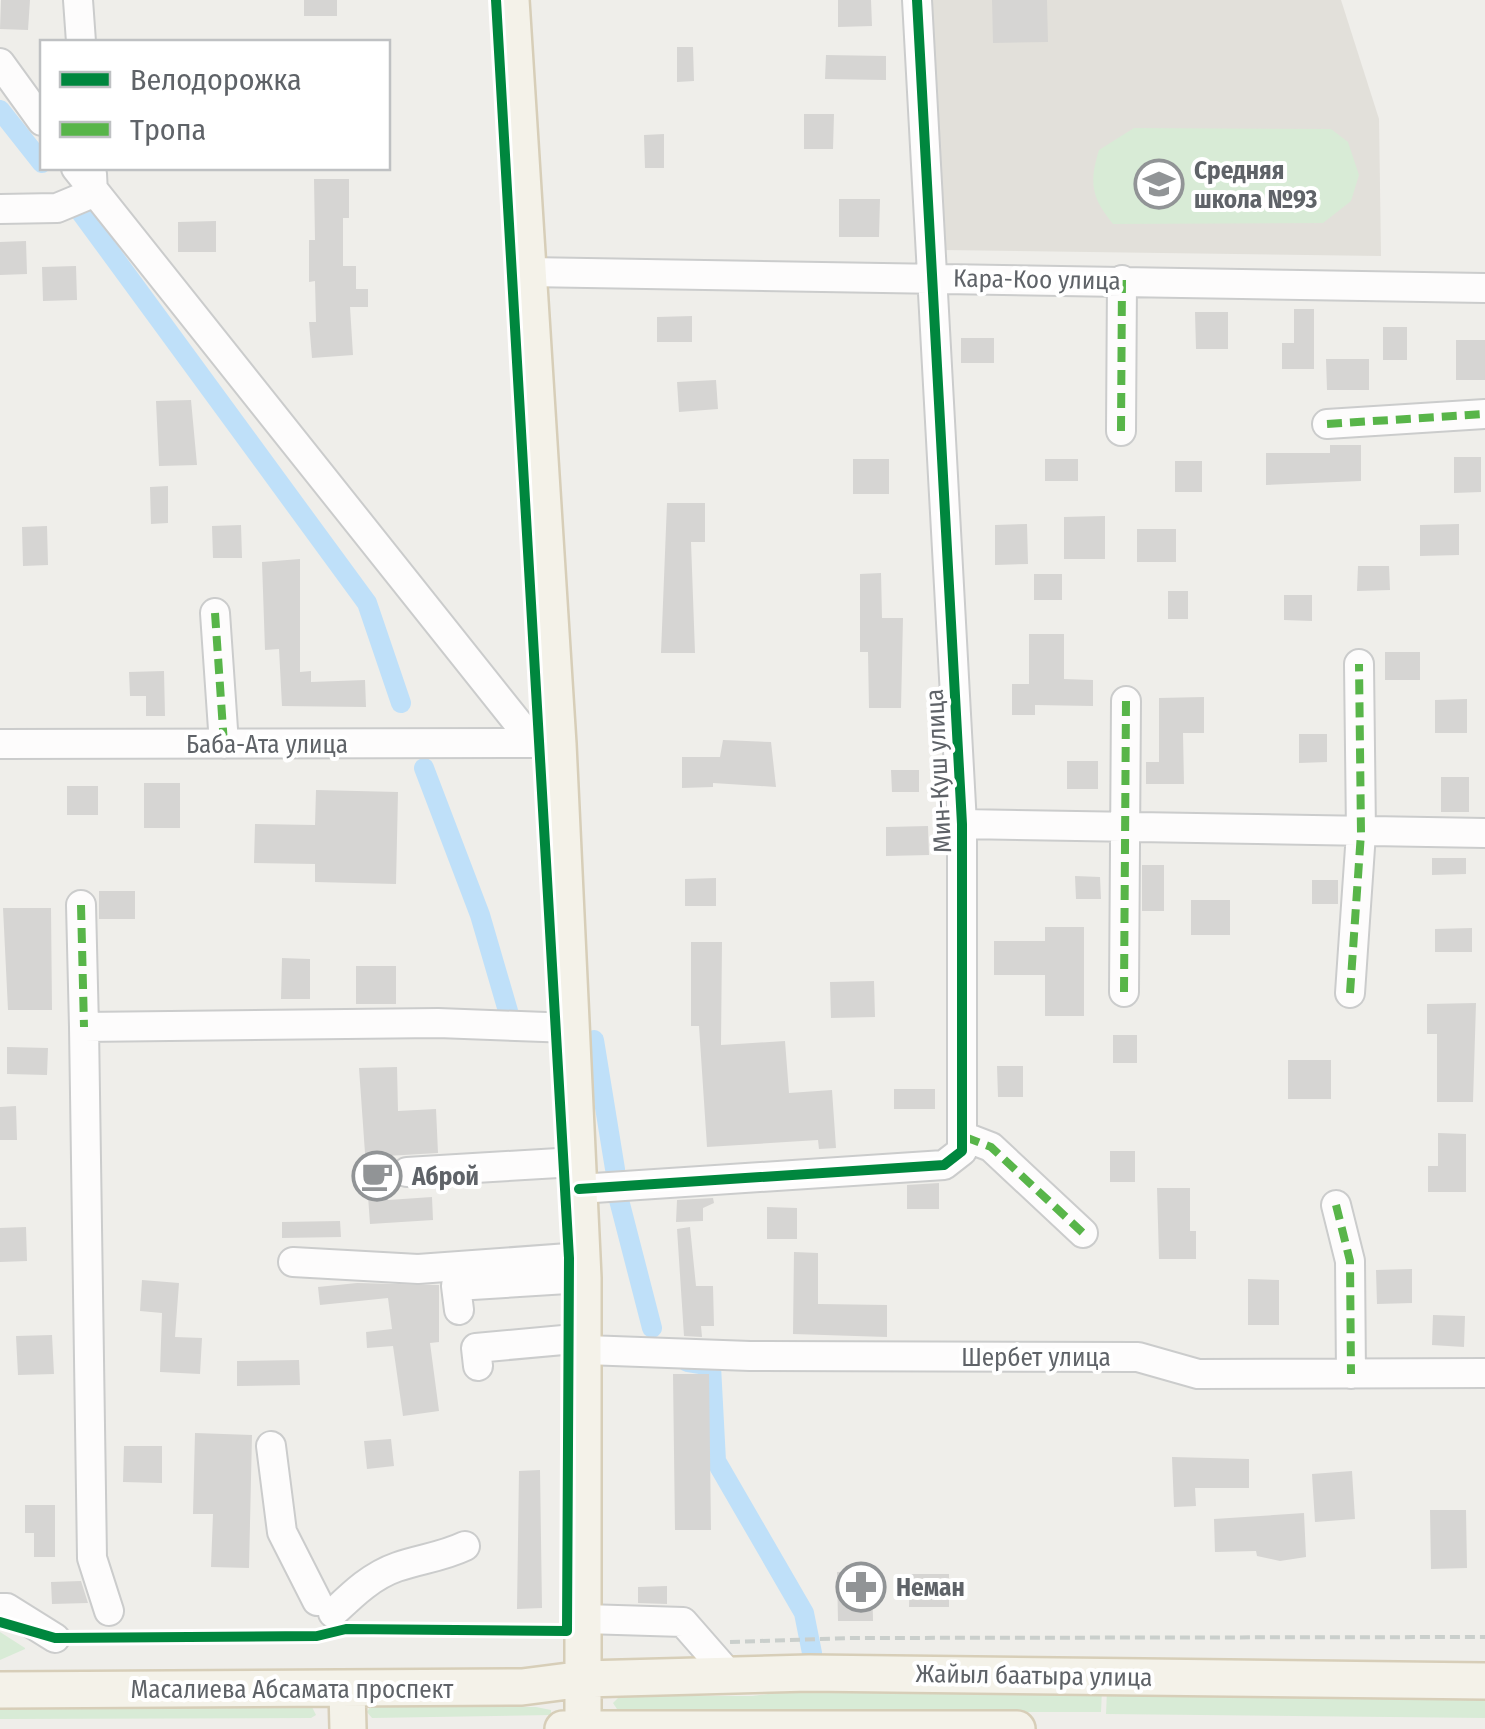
<svg xmlns="http://www.w3.org/2000/svg" width="1485" height="1729" font-family="'Fira Sans Condensed',sans-serif">
<rect width="100%" height="100%" fill="#efeeea"/>
<path fill="#e2e0da" d="M929 0H1341L1379 119 1381 256 942 250Z"/>
<path fill="#d8ebd6" d="M1134 128 1331 129 1348 142 1359 175 1351 201 1323 223 1113 224C1091 197 1089 183 1099 150Z
M0 1632 25 1648V1649L0 1660Z
M809 1689 1102 1690 1101 1712H619L613 1703 620 1696H752Z
M1107 1690 1485 1693V1718L1106 1714Z
M312 1707 316 1715 311 1718 0 1719V1708Z
M370 1707H536L551 1710V1715L372 1718 367 1712Z"/>
<g fill="none" stroke-linecap="round" stroke-linejoin="round">
<path stroke="#bfe0f9" stroke-width="20" d="M0 110 42 163
M77 207 367 603 401 703
M424 768 480 915 508 1011
M594 1040 615 1169
M619 1200 652 1328
M687 1362 711 1366 716 1461 804 1613 812 1653"/>
</g>
<path fill="#d6d5d3" d="M1 0H30L28 30 0 29Z
M304 0H337V16H304Z
M838 0H871L872 26 838 27Z
M992 0H1047L1048 42 993 43Z
M677 47H693L694 81 677 82Z
M826 55 886 56V80L825 79Z
M804 114H834L833 149H804Z
M664 134V168H645L644 135Z
M314 179H349V218H343V266H356V289H368V307H350L353 355 312 358 309 322H316L315 281 309 282V240H315Z
M839 199H880L879 237H839Z
M216 221V252H178V222Z
M26 241 27 274 0 275V242Z
M76 266 77 300 43 301 42 267Z
M1294 309H1314V369H1282V343H1294Z
M1195 312H1228V349H1196Z
M692 316V342H657V317Z
M1383 327H1407V360H1383Z
M961 338H994V363H961Z
M1456 340H1485V380H1456Z
M1326 359H1369V390H1327Z
M716 380 718 409 679 412 677 382Z
M191 400 197 465 159 466 156 401Z
M1330 445H1361V481L1266 485V453H1330Z
M1454 457H1481V492L1454 493Z
M853 459H889V494H853Z
M1045 459H1078V481H1045Z
M1175 461H1202V492H1175Z
M168 486V523L151 524 150 487Z
M667 503H705V542H691L695 653H661Z
M1105 516V559H1064V517Z
M1027 524 1028 564 995 565V525Z
M1459 524V555L1420 556V525Z
M241 525 242 558H213L212 526Z
M47 526 48 565 23 566 22 527Z
M1137 529H1176V562H1137Z
M300 559V672L311 671V682L365 680 366 707 282 706 279 649 265 650 262 562Z
M1358 566H1389L1390 590 1357 591Z
M881 573 882 618H903L901 708H869L868 652H860V574Z
M1034 574H1062V600H1034Z
M1168 591H1188V619H1168Z
M1284 595H1312V621L1284 620Z
M1029 634H1064V679L1093 680V706L1035 705V715H1012V684H1029Z
M1385 652H1420V680H1385Z
M164 671 165 716H146V696H130L129 672Z
M1204 697V733H1183L1184 784H1146V762H1159V698Z
M1467 699V733H1435V700Z
M1299 734H1327V762L1299 763Z
M723 740 771 742 776 787 713 783V787L682 788V757H720Z
M1067 761H1098V789H1067Z
M891 770H919V792H892Z
M1441 777H1469V812H1441Z
M144 783H180V828H144Z
M67 786H98V815H67Z
M316 790 398 792 396 884 315 882V864L254 863 255 824 315 825Z
M928 826 929 855 886 856V827Z
M1432 858H1466V874L1432 875Z
M1142 865H1164V911H1142Z
M1075 876 1100 877 1101 899H1076Z
M716 878V906H685V879Z
M1312 880H1338V904H1312Z
M99 891H135V919H99Z
M1191 900H1230V935H1191Z
M3 908H51L52 1010H8Z
M1045 927H1084V1016H1045V975H994V941H1045Z
M1472 928V952H1435V929Z
M691 942H722L721 1045 785 1041 789 1093 832 1090 836 1148 819 1149 818 1140 707 1147 699 1026H691Z
M282 958 310 959V999H281Z
M356 966H396V1004H356Z
M874 981 875 1017 831 1018 830 982Z
M1476 1003 1473 1102H1437V1034H1427V1004Z
M1113 1035H1137V1063H1113Z
M7 1047 48 1048 47 1075 7 1074Z
M1288 1060H1331V1099H1288Z
M997 1066H1023V1097H998Z
M397 1067 398 1111 436 1109 438 1153 386 1156 388 1200 432 1197 433 1220 370 1224 359 1068Z
M894 1089H935V1109H894Z
M16 1106 17 1140H0V1107Z
M1438 1133 1466 1134V1192H1428V1166H1438Z
M1110 1151H1135V1182H1110Z
M939 1183V1209H907V1185Z
M1157 1188H1190V1231H1196V1259H1159Z
M713 1198 714 1203 703 1208V1221L676 1222 677 1200Z
M767 1207 797 1208V1239H767Z
M340 1221 341 1237 282 1238V1222Z
M26 1227 27 1261 0 1262V1228Z
M690 1227 696 1286H713L714 1326H701L702 1337 684 1336 677 1229Z
M794 1252 818 1253V1304L887 1305V1337L793 1334Z
M1412 1269V1303L1377 1304 1376 1270Z
M1248 1279 1279 1280V1325H1248Z
M142 1280 179 1283 175 1337 202 1338 200 1374 160 1372 162 1313 140 1311Z
M357 1283 439 1285V1342L430 1343 439 1411 403 1416 393 1346 367 1348 366 1332 392 1329 388 1298 320 1305 318 1287Z
M1433 1315 1465 1316 1464 1347 1432 1345Z
M52 1335 54 1374 18 1375 16 1336Z
M299 1360 300 1385 237 1386V1361Z
M673 1374H709L711 1530H675Z
M195 1433 252 1435 249 1568 211 1567 213 1514H193Z
M391 1439 394 1466 367 1469 364 1441Z
M124 1446H162V1483L123 1482Z
M1172 1457 1249 1459V1488H1195L1196 1506 1174 1507Z
M540 1470 542 1608 517 1609 519 1471Z
M1352 1471 1355 1519 1315 1522 1312 1474Z
M25 1505H55V1557H34V1533H25Z
M1430 1510H1466L1467 1568 1431 1569Z
M1304 1513 1306 1557 1280 1561 1257 1556 1256 1551 1215 1552 1214 1519Z
M872 1571 873 1621H838L837 1572Z
M910 1574H949V1607H909Z
M81 1581 88 1603 52 1604 51 1582Z
M667 1586V1604L638 1603V1587Z"/>
<g fill="none" stroke-linecap="round" stroke-linejoin="round">
<g stroke="#cbcccc" stroke-width="32">
<path id="minor" d="M78 0 81 42
M0 63 42 121
M76 168 534 743 558 744
M0 209 57 208 93 193 92 174
M528 272 1485 288
M1327 424 1485 414
M1121 431 1122 280
M215 613 224 744
M0 744 534 743
M962 824 1485 833
M81 905 84 1027
M1124 992 1126 701
M1350 993 1361 833 1359 664
M965 1137 991 1147 1083 1233
M407 1172 575 1162
M579 1189 944 1165 962 1151V824L917 0
M1336 1205 1350 1261 1351 1374
M293 1262 418 1269 582 1257
M459 1310 456 1286 583 1278
M586 1350 750 1356 1138 1357 1198 1374 1485 1373
M478 1366 476 1348 585 1338
M271 1446 282 1532 317 1601
M0 1608H7L55 1638
M109 1611 92 1558 84 1027 438 1023 571 1028
M333 1613C352 1595 371 1576 397 1567 420 1559 442 1557 465 1546
M585 1619 683 1622 732 1678"/>
</g>
<g stroke="#d7ceb8" stroke-width="40">
<path id="major" d="M511 0 558 744 583 1278V1729
M0 1690 522 1687 584 1679 809 1673 1485 1681
M347 1690 348 1729
M563 1729H1017"/>
</g>
<path stroke="#cacfcc" stroke-width="4" stroke-dasharray="10 5" stroke-linecap="butt" d="M522 1631H557
M730 1642 849 1638 1485 1637"/>
<use href="#minor" stroke="#fdfcfc" stroke-width="28"/>
<use href="#major" stroke="#f4f2e9" stroke-width="35"/>
<path stroke="#58b549" stroke-width="8" stroke-dasharray="15 8" stroke-linecap="butt" d="M1327 424 1485 414
M1121 431 1122 280
M215 613 224 744
M81 905 84 1027
M1124 992 1126 701
M1350 993 1361 833 1359 664
M965 1137 991 1147 1083 1233
M1336 1205 1350 1261 1351 1374"/>
<g stroke="#fff" stroke-width="16">
<path id="cycleway" d="M579 1189 944 1165 962 1151V824L917 0
M0 1622 55 1638 317 1636 346 1629 567 1631 569 1258 496 0"/>
</g>
<use href="#cycleway" stroke="#00873e" stroke-width="10"/>
</g>
<defs>
<g id="school-ring" transform="scale(2.5)"><circle r="9.5" fill="#fff" stroke="#919496" stroke-width="1.5"/><path d="M0-5L7-2L0 1L-7-2ZM-4 1L0 2.5L4 1V4Q0 6-4 4Z" fill="#919496"/></g>
<g id="cafe-ring" transform="scale(2.5)"><circle r="9.5" fill="#fff" stroke="#919496" stroke-width="1.5"/><path d="M-5.5-4.5H6V0H3Q3 3.5 0 3.5H-2.5Q-5.5 3.5-5.5 0ZM3-3.2v2h1.7v-2ZM-6 4.5H4V6H-6Z" fill="#919496"/></g>
<g id="pharmacy-ring" transform="scale(2.5)"><circle r="9.5" fill="#fff" stroke="#919496" stroke-width="1.5"/><path d="M-2-6h4v4h4v4h-4v4h-4v-4h-4v-4h4Z" fill="#919496"/></g>
</defs>
<g fill-rule="evenodd">
<use href="#school-ring" x="1159" y="184"/>
<use href="#cafe-ring" x="377" y="1176"/>
<use href="#pharmacy-ring" x="861" y="1587"/>
</g>
<g text-anchor="middle" stroke-width="8" stroke-linejoin="round" paint-order="stroke">
<g font-size="25" font-weight="bold" fill="#5f6368" stroke="#fff" text-anchor="start">
<text x="1194" y="179">Средняя<tspan x="1194" dy="29">школа №93</tspan></text>
<text x="412" y="1185">Аброй</text>
<text x="896" y="1596">Неман</text>
</g>
<g font-size="25" fill="#5f6368" stroke="#fff">
<text transform="translate(1037 279) rotate(1)" y="9">Кара-Коо улица</text>
<text x="267" y="753">Баба-Ата улица</text>
<text transform="translate(938 771) rotate(-93)" y="9">Мин-Куш улица</text>
<text x="1036" y="1366">Шербет улица</text>
<text transform="translate(1034 1675) rotate(1)" y="9">Жайыл баатыра улица</text>
<text x="292" y="1698">Масалиева Абсамата проспект</text>
</g>
</g>
<rect x="40" y="40" width="350" height="130" fill="#ffffff" stroke="#bfc1c3" stroke-width="2.5"/>
<rect x="60" y="72" width="50" height="15" fill="#00873e" stroke="#bfc1c3" stroke-width="2.5"/>
<text x="130" y="90" font-size="30" fill="#5f6368">Велодорожка</text>
<rect x="60" y="122" width="50" height="15" fill="#58b549" stroke="#bfc1c3" stroke-width="2.5"/>
<text x="130" y="140" font-size="30" fill="#5f6368">Тропа</text>
</svg>
